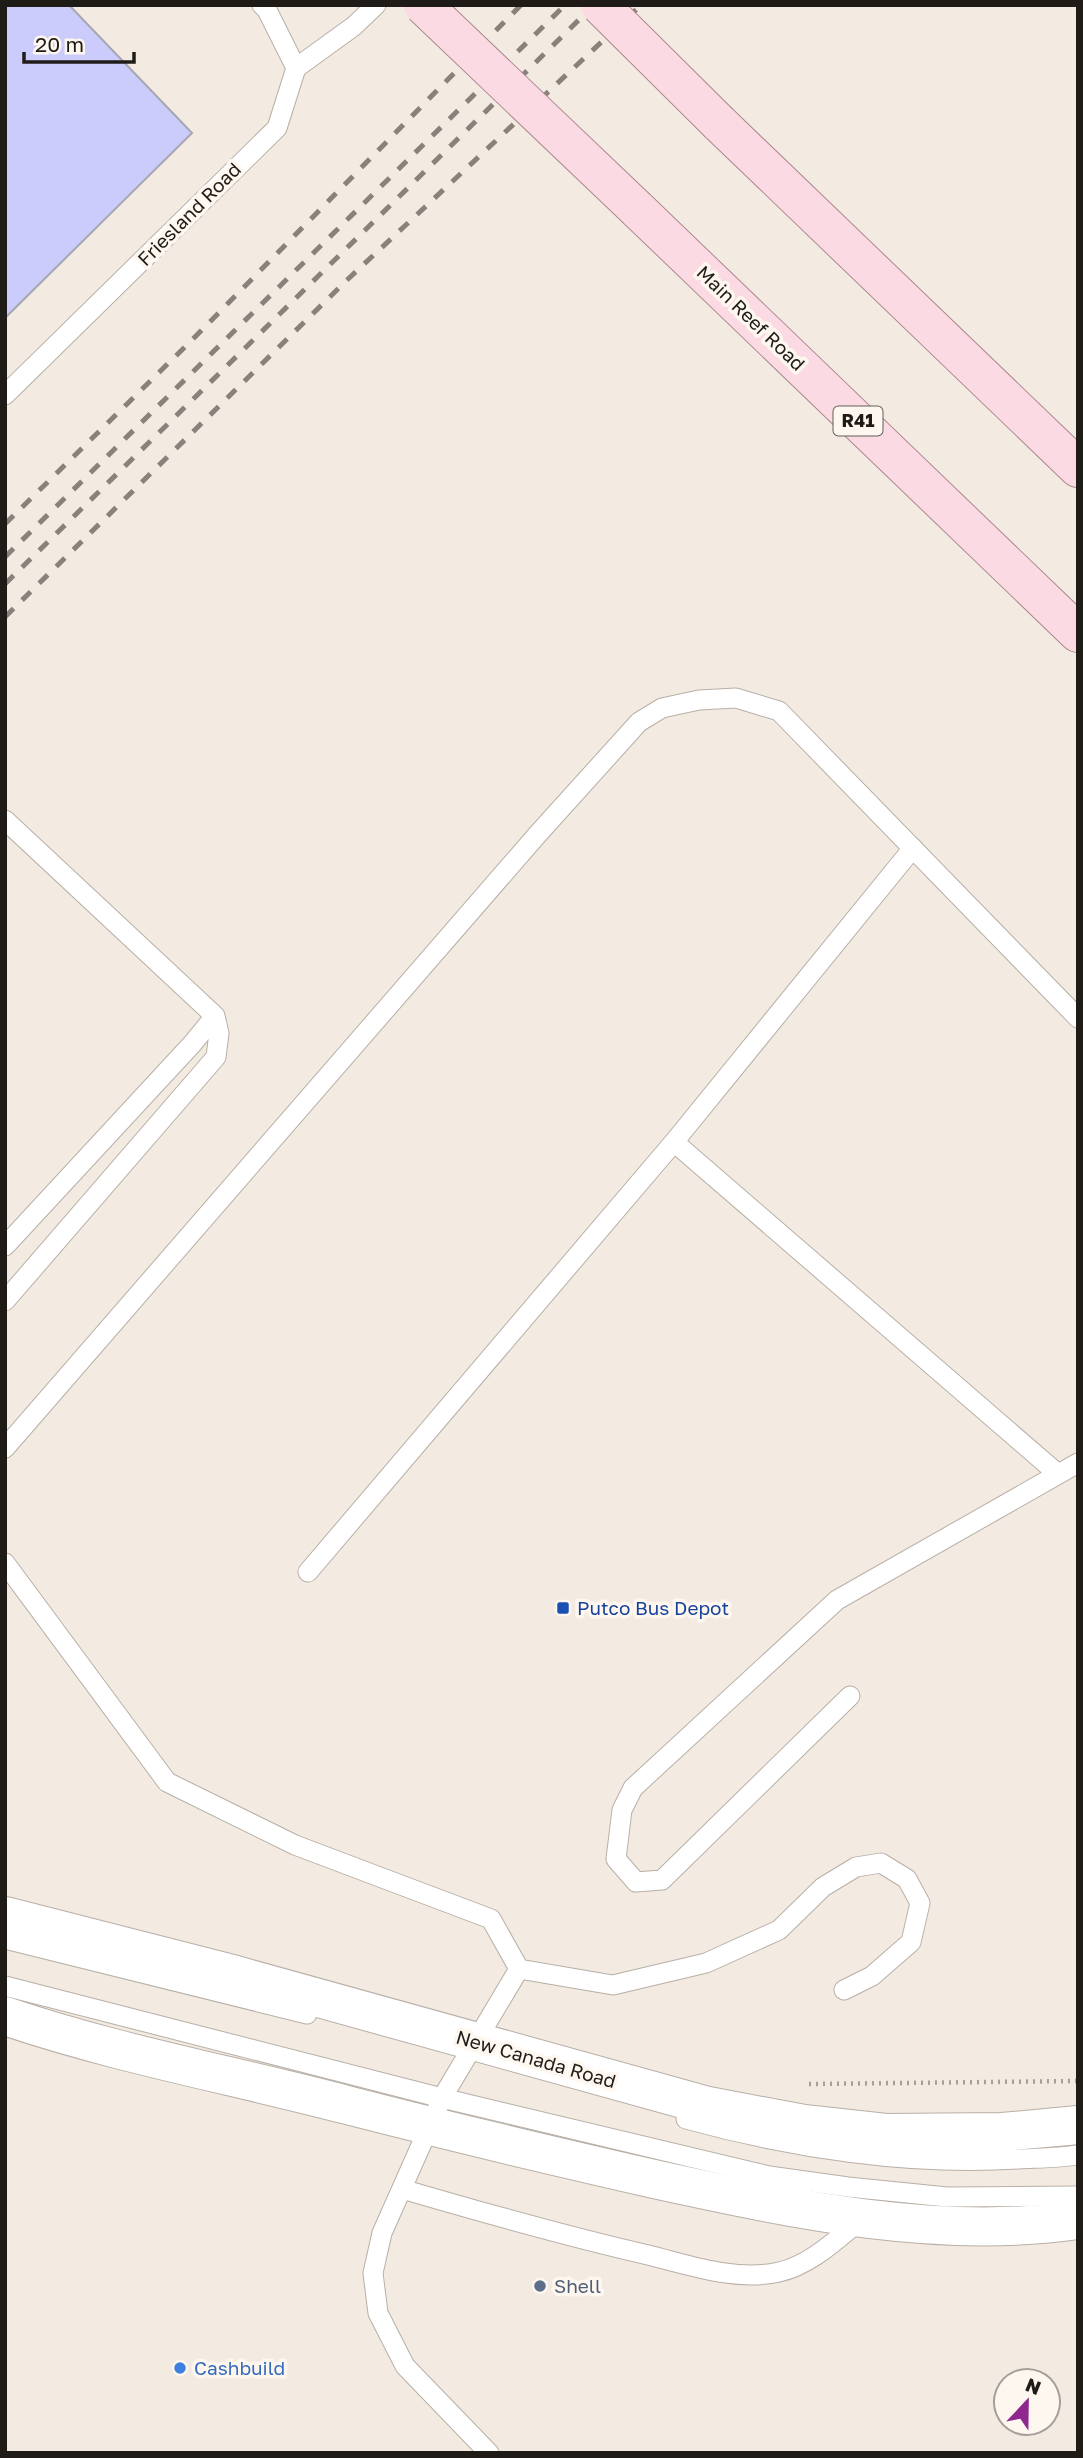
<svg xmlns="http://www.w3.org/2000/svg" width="1083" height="2458" font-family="'Golos Text',sans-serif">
<rect width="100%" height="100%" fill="#f3eae1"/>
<path fill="#cbcbfc" stroke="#a7a7b2" stroke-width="2" d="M5 5H69L192 133 5 318Z"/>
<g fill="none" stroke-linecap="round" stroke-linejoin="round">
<g stroke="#b8afa7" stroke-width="21">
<path id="service" d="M296 68 354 26 376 5
M5 395 277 128 296 68 267 10 262 5
M5 820 215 1016 219 1033 216 1057 5 1301
M674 1142 1058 1474
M5 1246 193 1043 215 1016
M5 1448 537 835 639 722 662 708 699 700 736 698 779 711 1078 1018
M5 1563 167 1782 295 1845 491 1919 519 1969 442 2098 382 2233 373 2273 378 2313 405 2366 489 2453
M308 1572 674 1142 913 848
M850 1696 662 1880 636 1882 616 1859 622 1810 633 1788 837 1600 1078 1463
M5 1939 307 2014
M519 1969 613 1985 706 1963 779 1930 823 1887 856 1867 881 1863 907 1879 920 1903 911 1942 872 1976 844 1990
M5 1986 442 2098 769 2176 848 2187 947 2197 1078 2196
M686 2119C791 2148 911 2166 1019 2159 1039 2158 1059 2158 1078 2155
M402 2189C484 2213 565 2236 648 2255 689 2265 736 2282 779 2272 811 2265 838 2238 863 2218"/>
</g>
<g stroke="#b8afa7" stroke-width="40">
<path id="secondary" d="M5 1916 232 1974 708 2106 804 2124 886 2133 1002 2132 1078 2125
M5 2016C117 2054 233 2075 347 2105 452 2132 557 2157 663 2181 797 2210 939 2240 1078 2220"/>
</g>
<g stroke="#ad8890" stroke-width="40">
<path id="primary" d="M719 123 1078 468
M637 209 1078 633"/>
</g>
<path stroke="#a69f98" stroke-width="4.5" stroke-dasharray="2 5" stroke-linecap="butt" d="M809 2084 1078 2081"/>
<use href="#service" stroke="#fff" stroke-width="19"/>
<use href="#secondary" stroke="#fff" stroke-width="38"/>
<use href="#primary" stroke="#fbdae3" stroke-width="38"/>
<path stroke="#88827b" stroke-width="5" stroke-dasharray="12 12" stroke-linecap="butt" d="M5 524 193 339 521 5
M5 557 565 5
M5 584 594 5
M5 617 347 280 641 5"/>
<g stroke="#ad8890" stroke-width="40" stroke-linecap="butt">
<path id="primary-bridge" d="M423 5 637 209
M600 5 719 123"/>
</g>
<use href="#primary-bridge" stroke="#fbdae3" stroke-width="38"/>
</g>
<rect fill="#1a4fb4" stroke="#fef7f0" stroke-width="2.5" x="556" y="1601" width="14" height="14" rx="3.5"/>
<circle fill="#5c6f8a" stroke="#fef7f0" stroke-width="2.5" cx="540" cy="2286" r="7"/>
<circle fill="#3f7fe0" stroke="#fef7f0" stroke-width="2.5" cx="180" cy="2368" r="7"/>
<g text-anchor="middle" stroke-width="7" stroke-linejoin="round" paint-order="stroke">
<rect fill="#fef7f0" stroke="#625e59" stroke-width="2" x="833.5" y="406.5" width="49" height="29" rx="5"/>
<g font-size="18" font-weight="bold" fill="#1f1c18">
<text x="858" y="427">R41</text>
</g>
<g font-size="19" fill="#1f1c18" stroke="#fef7f0">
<text transform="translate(189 214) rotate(-45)" y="7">Friesland Road</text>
<text transform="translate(751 318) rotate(44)" y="7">Main Reef Road</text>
<text transform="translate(536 2059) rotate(16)" y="7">New Canada Road</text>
</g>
<g font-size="19" fill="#164399" stroke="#fef7f0" text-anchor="start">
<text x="577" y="1615">Putco Bus Depot</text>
</g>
<g font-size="19" fill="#4e5e75" stroke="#fef7f0" text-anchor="start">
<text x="554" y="2293">Shell</text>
</g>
<g font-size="19" fill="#366cbe" stroke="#fef7f0" text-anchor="start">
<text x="194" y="2375">Cashbuild</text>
</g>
</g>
<rect width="1083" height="2458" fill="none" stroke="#1f1c18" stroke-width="14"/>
<g transform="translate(1027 2402) rotate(22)"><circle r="33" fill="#fef7f0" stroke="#a59f9a" stroke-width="2"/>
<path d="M0-5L12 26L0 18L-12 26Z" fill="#8e288e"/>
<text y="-10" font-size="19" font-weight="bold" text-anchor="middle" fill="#1f1c18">N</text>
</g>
<path d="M24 52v10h110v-10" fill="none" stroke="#1f1c18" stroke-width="3.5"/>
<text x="35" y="52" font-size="21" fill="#1f1c18" stroke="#fef7f0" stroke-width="5" paint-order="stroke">20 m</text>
</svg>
